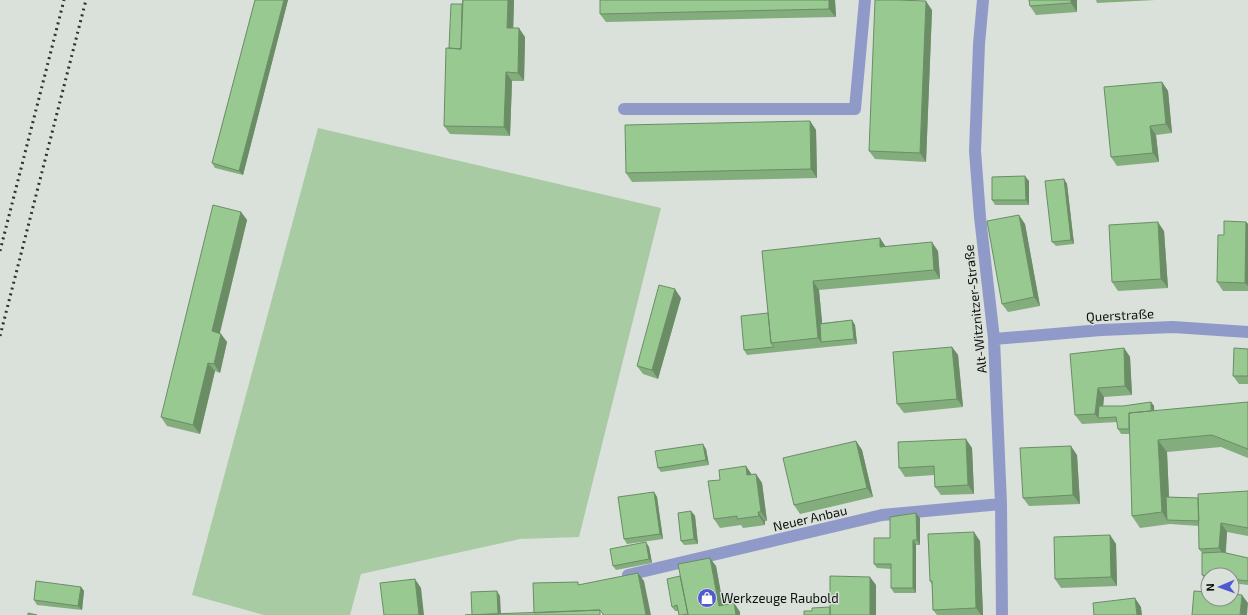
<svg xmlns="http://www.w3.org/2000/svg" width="1248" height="615" font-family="'Exo 2',sans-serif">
<rect width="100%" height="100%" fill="#dae0da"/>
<path fill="#a9cba4" d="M318 128 661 208 579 537 520 539 361 574 350 615H264L192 595Z"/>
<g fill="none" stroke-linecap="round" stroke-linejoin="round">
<path stroke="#909ac9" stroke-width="12" d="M624 109H855L865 0"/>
<path stroke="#909ac9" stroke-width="12" d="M983 0 979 44 975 151 980 217 994 339 1001 504 1002 615
M994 339 1101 330 1173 327 1248 332
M628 575 882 515 1001 504"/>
<path stroke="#303230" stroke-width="3" stroke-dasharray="2 4" stroke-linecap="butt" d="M0 251 64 0
M0 336 86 0"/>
</g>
<path fill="#83ad7d" d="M255 0H288L243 175 215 168 212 163Z
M462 0H514L513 28 525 37 524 81H512L510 136 450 134 444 126 449 48 462 4Z
M600 0H835L836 17 606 22 600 14Z
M1029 0H1077V12L1036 15 1030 6Z
M1096 0H1155L1097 3Z
M932 10 926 162 875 159 869 151Z
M1162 82 1168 91 1172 133 1156 135 1159 162 1117 166 1111 157Z
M810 121 816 130 817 178 632 182 626 173Z
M1064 179 1067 184 1074 244 1056 246 1052 242Z
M1029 181V205H995L992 200Z
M241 212 247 220 220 333 227 342 220 373 215 371 200 434 167 426 161 417Z
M1246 222 1248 224V291H1223L1217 282 1224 235Z
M1025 224 1040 306 1008 312 1002 304Z
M1164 231 1168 288 1118 291 1112 282Z
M886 247 938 251 940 279 819 290 822 323 852 320 855 325 857 344 747 355 744 350 768 313 762 251Z
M681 298 658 379 643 374 637 366Z
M952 347 958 355 963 407 904 413 897 404Z
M1124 348 1130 357 1132 395 1104 397 1103 406H1123L1151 402 1154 406V411L1248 402V458L1221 447 1167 452 1169 497 1198 498 1248 491V536L1227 532 1226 553 1248 558V585L1232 583V575H1208V580H1206L1202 575V553L1199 549V526L1170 524 1140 528 1132 516 1130 434H1121L1118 429 1117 422 1082 424 1075 415Z
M1248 349V384H1239L1233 376Z
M856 441 862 450 873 497 800 514 794 505Z
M972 448 974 494 941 495 935 487 934 475 905 477 899 468Z
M706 449 709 465 661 472 658 468Z
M1077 455 1080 504 1029 506 1023 498Z
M746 466 752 475 756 474 762 483 767 521H765V525L743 528 741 525 720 528 714 519 720 480Z
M654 492 657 497 663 539 627 544 624 539Z
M691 511 695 516 698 544 684 545 681 541Z
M920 518V545H916V593H894L891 588V569L877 568 874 564 890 538Z
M1110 535 1116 544 1117 586 1061 588 1055 579Z
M980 541 983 615H937L933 610 932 585 930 581Z
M649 547 652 563 616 570 613 566Z
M716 566 723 605 734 603 740 612V615H679L678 611H675L672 607 680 576Z
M81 587 84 591 82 610 37 605 34 600Z"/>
<path fill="#6a8d66" d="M284 0H288L243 175 239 171Z
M508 0H514L513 37 507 28Z
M829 0H835L836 17 829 9Z
M1071 0H1077V12L1071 3Z
M926 1 932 10 926 162 920 153Z
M519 28 525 37 524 81 518 73Z
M506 72 512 81 510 136 504 127Z
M1162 82 1168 91 1172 133 1166 124Z
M810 121 816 130 817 178 811 169Z
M1150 126 1156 135 1159 162 1153 153Z
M1025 176 1029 181V205L1026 200Z
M1064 179 1067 184 1074 244 1071 240Z
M241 212 247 220 218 340 212 331Z
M1019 215 1025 224 1040 306 1034 297Z
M1158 222 1164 231 1168 288 1161 279Z
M1246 222 1248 224V286L1245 283Z
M880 238 886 247H880Z
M932 242 938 251 940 279 934 270Z
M813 281 819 290 824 342H821L818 338Z
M675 289 681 298 658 379 652 370Z
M852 320 855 325 857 344 854 339Z
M221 334 227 342 220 373 214 364Z
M952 347 958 355 963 407 957 399Z
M1124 348 1130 357 1132 395 1125 386Z
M208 363 215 371 200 434 193 425Z
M1098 388 1104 397 1102 418H1098L1095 414Z
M1151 402 1154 406 1155 423 1152 419Z
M966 439 972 448 974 494 968 485Z
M1158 440 1167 452 1170 520H1167L1162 512Z
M856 441 862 450 873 497 867 488Z
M703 444 706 449 709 465 706 460Z
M1071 446 1077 455 1080 504 1073 495Z
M746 466 752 475H747Z
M756 474 762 483 767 521 761 512Z
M654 492 657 497 663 539 660 534Z
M691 511 695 516 698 544 694 539Z
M758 512 765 521V525L759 516Z
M916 513 920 518V545L917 540Z
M1221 523 1227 532 1225 557 1219 548Z
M974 532 980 541 983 615H981L976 608Z
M1110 535 1116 544 1117 586 1111 577Z
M913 540 916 545V593L913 588Z
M646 542 649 547 652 563 649 559Z
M710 558 716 566 725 615 719 606Z
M638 573 644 581 651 615H646Z
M870 577 876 585V615H870Z
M415 579 421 588 424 615H419Z
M81 587 84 591 82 610 78 606Z
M497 591 500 596 501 615H498Z
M1242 595 1248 603 1247 615H1240Z
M1135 598 1141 607 1142 615H1137Z
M734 603 740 612V615H736Z"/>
<path fill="#98c991" stroke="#6a8d66" d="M255 0H284L239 171 212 163Z
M463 0H508L507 28H519L518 73 506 72 504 127 444 126 446 48 461 49Z
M600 0H829V9L600 14Z
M875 0H897L926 1 920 153 869 151Z
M1029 0H1071V3L1030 6Z
M451 4H462L461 49 449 48Z
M1162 82 1166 124 1150 126 1153 153 1111 157 1104 87Z
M810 121 811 169 626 173 625 125Z
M1025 176 1026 200H992V177Z
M1064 179 1071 240 1052 242 1045 181Z
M213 205 241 212 212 331 221 334 214 364 208 363 193 425 161 417Z
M1019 215 1034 297 1002 304 987 221Z
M1224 221 1246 222 1245 283 1217 282 1218 235H1224Z
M1158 222 1161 279 1112 282 1109 225Z
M880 238V247L932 242 934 270 813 281 818 338 771 343 762 251Z
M659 285 675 289 652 370 637 366Z
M768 313 771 343 774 347 744 350 741 316Z
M852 320 854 339 821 342 820 324Z
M952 347 957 399 897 404 893 352Z
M1124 348 1125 386 1098 388 1095 414 1075 415 1070 354Z
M1234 348 1248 349V376H1233Z
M1151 402V411L1129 413V429H1118L1116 417 1098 418 1099 406H1123Z
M1248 402V449L1212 435 1158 440 1162 512 1132 516 1129 413Z
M966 439 968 485 935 487 934 466 899 468 898 442Z
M856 441 867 488 794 505 783 458Z
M703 444 706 460 658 468 655 451Z
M1071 446 1073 495 1023 498 1020 448Z
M746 466 747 475 756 474 761 512H758L759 516 737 519V516L714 519 708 481 720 480 719 470Z
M1248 491V528L1221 523 1219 548 1199 549 1198 494Z
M654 492 660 534 624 539 618 497Z
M1166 497 1198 498 1199 521 1167 520Z
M691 511 694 539 681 541 678 513Z
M916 513 917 540H913V588H891V564H874V538H890V517Z
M974 532 976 608 933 610 932 581H930L928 534Z
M1110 535 1111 577 1055 579 1054 537Z
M646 542 649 559 613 566 610 549Z
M1222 552 1248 558V581L1232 579V575H1208V576L1202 575V553Z
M710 558 719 606 734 603 736 615H688L678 564Z
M638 573 646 615H603V614L600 610 534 613 533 583 578 582V585Z
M680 576 688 614 682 615H679L677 605 672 607 667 579Z
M830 576 870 577V615H830Z
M415 579 419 615H384L380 583Z
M36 581 81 587 78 606 34 600Z
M497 591 498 614 472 615 471 592Z
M1194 591 1208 592V599H1232V594L1242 595 1240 615H1192Z
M1135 598 1137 615H1094L1093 603Z
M830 607V615H804V611H812V608Z
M600 610V615H465Z
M28 613 37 615H28Z"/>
<defs>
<g id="shop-disc" transform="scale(1)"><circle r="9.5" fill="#4f5ad0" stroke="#dae0da"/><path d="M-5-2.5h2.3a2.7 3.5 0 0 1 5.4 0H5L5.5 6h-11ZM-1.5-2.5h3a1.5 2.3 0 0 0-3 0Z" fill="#fff"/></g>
</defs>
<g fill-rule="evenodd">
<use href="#shop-disc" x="707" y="598"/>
</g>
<g text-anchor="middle" stroke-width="3" stroke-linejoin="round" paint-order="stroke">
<g font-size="13" fill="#0d0f0d" stroke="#dae0da">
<text transform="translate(975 309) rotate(-96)" y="5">Alt-Witznitzer-Straße</text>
<text transform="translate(1120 315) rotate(-3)" y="5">Querstraße</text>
<text transform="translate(810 518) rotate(-13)" y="5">Neuer Anbau</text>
</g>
<g font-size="13" fill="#0d0f0d" stroke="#dae0da" text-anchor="start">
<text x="721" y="603">Werkzeuge Raubold</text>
</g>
</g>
<g transform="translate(1220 587) rotate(268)"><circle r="19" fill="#dae0da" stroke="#888c88"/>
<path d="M0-3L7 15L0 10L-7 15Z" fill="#4f5ad0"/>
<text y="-6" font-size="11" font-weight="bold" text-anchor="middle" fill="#0d0f0d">N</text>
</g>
</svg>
